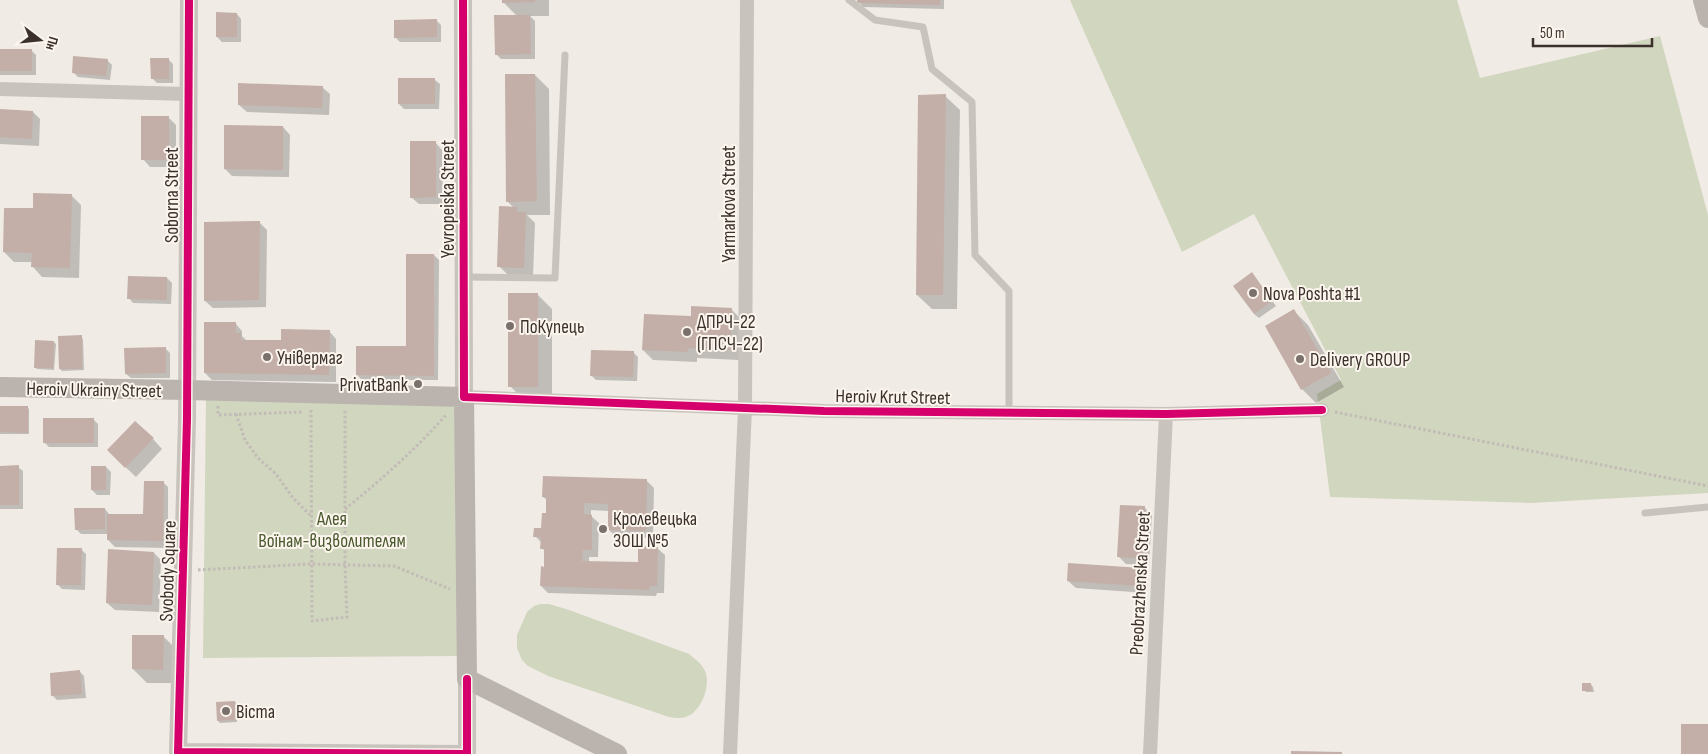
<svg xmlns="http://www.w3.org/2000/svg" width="1708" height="754" font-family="'Sofia Sans Condensed',sans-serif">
<rect width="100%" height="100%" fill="#f0ebe5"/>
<path fill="#d1d6bf" d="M1070 0H1457L1480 78 1660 36 1708 215V493L1531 503 1330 497 1317 394 1341 380 1254 214 1182 252Z
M206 396 459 402V656L203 658Z
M541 604H549L569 610 689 654C695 659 702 664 705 671 711 685 702 710 688 716 682 719 675 718 669 717L548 676 528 666 522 660 517 648V635L527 612 534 606Z"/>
<path fill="#0003" d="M504 0H549V16H530L535 21V59H501L496 54 517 16 504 3Z
M859 0H944V9L863 7 859 2Z
M237 14 241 19V42H222L217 37Z
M437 21 441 25V42H400L395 37Z
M31 50 36 55V75H0V51Z
M168 59 173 64V83H157L152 78Z
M107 60 112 65 110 80 78 77 73 72Z
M535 75 549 89 550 215H527L535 223 533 277 509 276 499 266 514 208 507 201Z
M435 80 440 84 439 109H404L399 104Z
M322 87 330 94 329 115 247 112 239 105Z
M945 96 960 110 957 309H932L917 295Z
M0 110 33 112 40 119 39 146 0 144Z
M168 117 176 125V167H150L143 159Z
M283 127 290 135 289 177 232 176 225 169Z
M435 142 442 150 443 204H419L411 197Z
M71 195 81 205 79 278 42 277 33 267V262H14L4 252Z
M259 222 267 230 266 307 213 308 205 301Z
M434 255 439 260 438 380H362L357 375 407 347Z
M1252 274 1276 306 1259 318 1254 314Z
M167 278 172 283 171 304 133 303 129 298Z
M537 294 552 309V400H524L510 386Z
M731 309 741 319 739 360 697 358V362L653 360 643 350 692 318Z
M1294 311 1308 325 1344 387 1316 403 1302 389Z
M235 323 242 331V336L247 341 282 342 329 331 336 339V382L212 380 205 373Z
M81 337 83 339 84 370 62 371 60 369Z
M54 342 56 344 54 370 37 369 35 367Z
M165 348 170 353V378H131L126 374Z
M633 352 638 357 637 381 596 380 591 375Z
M0 407H27L29 409V434H0Z
M93 419 98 424V447H49L44 442Z
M153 439 162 449 136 477 118 460Z
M0 467H18L23 471V509H0Z
M106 467 111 472 110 495H97L92 490Z
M647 481 654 488 653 538 616 537 609 530V511L591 510V516L599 523 598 557H589V562L639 563 657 548 665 555 664 593H657L656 596 548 593 541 586 545 568 546 552 542 548V543L535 536 542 529 547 514V500L543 497Z
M163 482 168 487V519H166L170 523V548L115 547 108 540V534H81L76 529 105 509 109 514 147 516Z
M1144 507 1152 515 1149 565 1126 564 1119 557Z
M81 549 86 554 85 590 62 589 58 585Z
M154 553 161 560 159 612 115 610 107 603Z
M1141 569 1148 576 1147 593 1076 588 1068 581Z
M163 636 177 650V683H147L133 669Z
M79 671 84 676 86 698 57 700 53 696Z
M1591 685 1593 687 1594 692H1586L1584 690Z
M235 702 237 704V722L220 723 218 721Z"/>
<path fill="#c3afa7" d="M502 0H535V2L502 3Z
M857 0H940V5L857 3Z
M216 12 237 13V37H216Z
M494 15H530L531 54 495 55Z
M437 19V37L394 38V20Z
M0 49H32V71H0Z
M73 56 108 59 106 76 72 73Z
M150 58H169V79H151Z
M505 74H535L537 201 506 202Z
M398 78H435V104H398Z
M238 83 323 86 322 108 238 105Z
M946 94 943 295H916L918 95Z
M0 109 33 111 32 139 0 137Z
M141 116H169V160H141Z
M224 125 283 126V170L224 169Z
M410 141H436V197L410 198Z
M33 193 72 194 70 268 31 267 32 253 3 252 4 208H33Z
M499 206 517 207V212H526L524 268 497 267Z
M260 221 259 300 204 301V222Z
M406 254H434V376L356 375V346H406Z
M1252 272 1272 301 1254 314 1233 286Z
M128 276 167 277V300L127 299Z
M508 293H538V387H508Z
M691 306 732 308 730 350 688 348V352L642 350 644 314 691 316Z
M1294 309 1331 373 1301 390 1265 326Z
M204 322H236V333H241V340H281V329L330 330 329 375 204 373Z
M82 335V369H59L58 336Z
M35 340 54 341 53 368H34Z
M166 347V373L125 374 124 348Z
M591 350 634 351 633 377 590 376Z
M0 406H28V433L0 432Z
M43 418H94V443H43Z
M135 421 154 438 125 468 107 450Z
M19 465V505H0V466Z
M91 466H106V490H91Z
M543 476 647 479 646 531 608 530V504L584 503V514L592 515V550H583L582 561 638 562V546L658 547 657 586H650L649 590 540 586 541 566 544 567V549H540L541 537H533L534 528H541L542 513H546V497H542Z
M144 481H164L163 541 107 540V514H143Z
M1120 505 1145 506 1142 558 1117 557Z
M74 508H105V529L75 530Z
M57 548H82L81 585H56Z
M108 549 154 552 152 605 106 603Z
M1068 563 1141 568 1140 586 1067 581Z
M132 635H164L163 670 132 669Z
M80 670 82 694 51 696 50 673Z
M1582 683H1591L1592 691H1582Z
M235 701 236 720 217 721 216 702Z
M1681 724H1708V754H1681Z
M1291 751 1342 752V754H1291Z"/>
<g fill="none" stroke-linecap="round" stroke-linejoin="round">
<path stroke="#c2bbb6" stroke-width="3" stroke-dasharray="2.5 2.5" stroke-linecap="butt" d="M218 406V415L303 412
M311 410 312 621 347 617 345 565V410
M1335 412 1708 486
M236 414 245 440 258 458 276 474 293 498 310 515
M345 509C381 480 415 450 446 415
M198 570 311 564 394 566 450 589"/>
<path stroke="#c9c3be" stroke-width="7" d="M849 0 875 20 923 27 932 69 972 102 975 255 1009 291V413
M464 277 555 278 565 55
M1645 513 1708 507"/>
<path stroke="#c9c3be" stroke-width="14" d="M0 89 188 94
M464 397 824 411 1166 414 1322 410
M730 754 745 408 747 0
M1150 754 1166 414"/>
<path stroke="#c9c3be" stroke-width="18" d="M189 0 187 419 178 752 467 754V679
M463 0 464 397"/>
<path stroke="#bab3ae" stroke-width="20" d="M1703 0 1708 18
M0 387 188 390 464 397 467 679 617 754"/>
<g stroke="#fbf5ee" stroke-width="11">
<path id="cycleway" d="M189 0 187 419 178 752 467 754V679
M463 0 464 397 824 411 1166 414 1322 410"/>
</g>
<use href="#cycleway" stroke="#d6006c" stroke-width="8"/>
</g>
<g fill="#7a716c" stroke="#fbf5ee" stroke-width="2">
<circle cx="1253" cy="293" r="5"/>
<circle cx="510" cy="326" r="5"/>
<circle cx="687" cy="332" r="5"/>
<circle cx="267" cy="357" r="5"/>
<circle cx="1300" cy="359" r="5"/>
<circle cx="418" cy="384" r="5"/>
<circle cx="603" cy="529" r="5"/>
<circle cx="226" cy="711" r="5"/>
</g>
<g text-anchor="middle" stroke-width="4" stroke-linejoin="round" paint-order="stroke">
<g font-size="19" fill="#3b302b" stroke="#fbf5ee">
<text transform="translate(171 195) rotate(-90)" y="7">Soborna Street</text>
<text transform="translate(447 199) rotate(-90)" y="7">Yevropeiska Street</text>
<text transform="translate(728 204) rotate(-90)" y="7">Yarmarkova Street</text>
<text transform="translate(94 389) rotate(1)" y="7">Heroiv Ukrainy Street</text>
<text transform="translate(893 396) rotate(1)" y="7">Heroiv Krut Street</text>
<text transform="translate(167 571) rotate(-88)" y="7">Svobody Square</text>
<text transform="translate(1139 583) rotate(-87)" y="7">Preobrazhenska Street</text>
</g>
<g font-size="19" fill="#3b302b" stroke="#fbf5ee" text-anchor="start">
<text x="1263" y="300">Nova Poshta #1</text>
<text x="697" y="328">ДПРЧ-22<tspan x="697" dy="22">(ГПСЧ-22)</tspan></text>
<text x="520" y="333">ПоКупець</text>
<text x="277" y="364">Універмаг</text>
<text x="1310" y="366">Delivery GROUP</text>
<text x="408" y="391" text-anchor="end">PrivatBank</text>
<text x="613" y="525">Кролевецька<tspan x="613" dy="22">ЗОШ №5</tspan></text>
<text x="236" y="718">Віста</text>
</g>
<g font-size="19" fill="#4a5a2e" stroke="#fbf5ee">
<text x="332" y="525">Алея<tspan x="332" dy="22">Воїнам-визволителям</tspan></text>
</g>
</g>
<g transform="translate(40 40) rotate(106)" stroke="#fbf5ee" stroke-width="4" paint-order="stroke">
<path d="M0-4L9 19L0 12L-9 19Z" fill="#3b302b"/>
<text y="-8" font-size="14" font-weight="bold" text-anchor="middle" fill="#3b302b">Пн</text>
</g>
<path d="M1533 38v8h119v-8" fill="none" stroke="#3b302b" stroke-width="2.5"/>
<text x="1540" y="38" font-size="15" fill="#3b302b" stroke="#fbf5ee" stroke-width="4" paint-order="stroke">50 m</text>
</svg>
